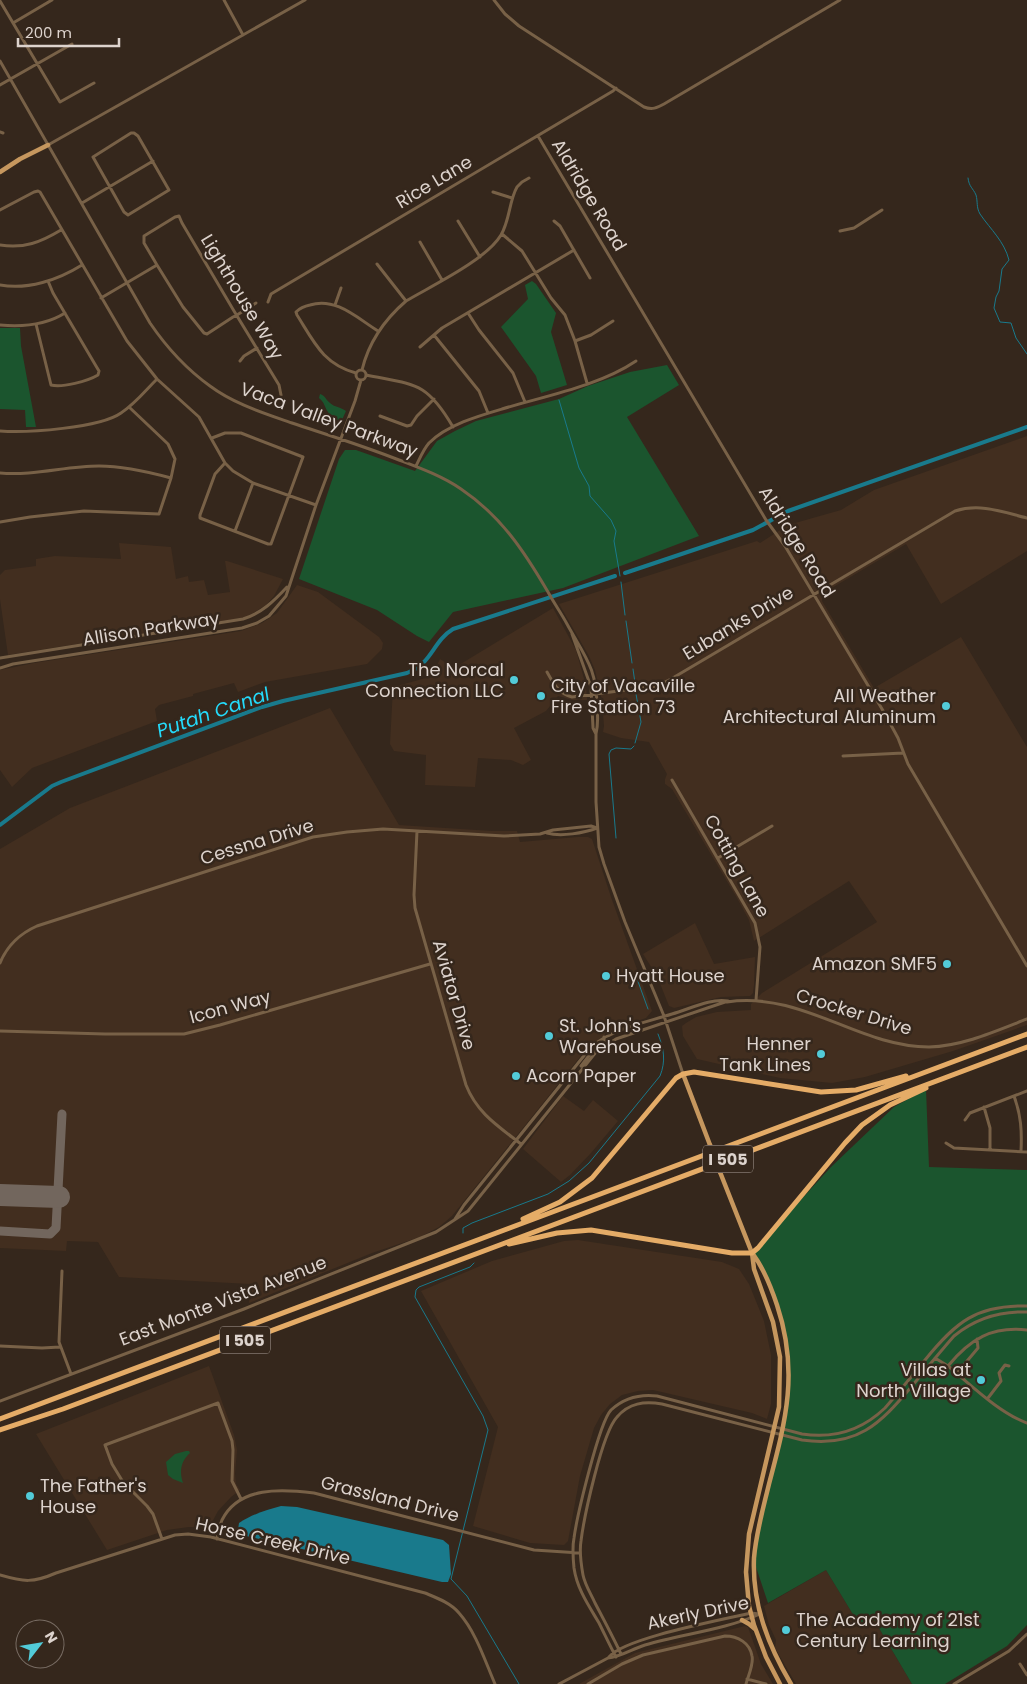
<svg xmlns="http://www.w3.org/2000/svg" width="1027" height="1684" font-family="Poppins,sans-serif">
<rect width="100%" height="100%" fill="#35271c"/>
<path fill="#422e1f" d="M1027 436V551L941 604 906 544 825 592 822 597V601L874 688 961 637 1027 747V1025L953 1051 865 1077 832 1083 780 1078 697 1059 683 1036 682 1026 686 1023 696 1017 717 1012 751 1010V1004L762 993 877 922 849 881 754 941 749 920 737 898 672 789 665 784V779L667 774 649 742 621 738 603 732 604 726 602 701 595 670 589 656 559 604 757 541 760 543 788 525 841 510 874 490Z
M119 543 171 547 176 579 188 576 189 582 204 580 208 595 230 592 225 561H227L283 579 274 596 266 605 247 617 8 655 0 599V575L5 570 36 566V559L55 556 121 559Z
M297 585 318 592 379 637 383 643 382 649 367 664 265 682 238 692 234 683 193 694V696L159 705 155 709 157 721 32 768 12 787 0 770V670L34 663 241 631 262 623 277 613Z
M553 608 576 650 586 686 587 700H572L558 696 546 711 514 728 531 760 523 765 511 760 478 758 475 787 425 785 426 755 394 751 390 744 393 687 426 678 433 673 440 659 454 668Z
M330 708 399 825 492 831H517L520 842 578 837H588L592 839 611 897 652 1011 646 1018 609 1031 584 1052 452 1216 439 1227 420 1237 372 1253 249 1303 250 1284 119 1277 98 1242 67 1241 66 1251 0 1248V849L70 808Z
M695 923 714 964 755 957 754 985 753 993 750 996 721 997 674 1008 669 1006 657 976 643 954Z
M563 1096 584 1111 593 1100 618 1121 591 1153 570 1175 561 1182 523 1149Z
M578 1240 722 1262 739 1269 749 1284 764 1321 771 1355V1404L767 1419 752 1413 653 1390 638 1391 622 1395 610 1404 601 1415 594 1428 580 1476 568 1541 564 1545 530 1543 473 1526 498 1427 421 1291 492 1261 564 1241Z
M209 1366 234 1435 237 1450 235 1474 236 1484 240 1490 231 1497 218 1511 209 1528 189 1527 167 1530 107 1550 36 1434Z
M826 1570 860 1626 873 1618 912 1684H796L775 1648 776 1640 769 1625 764 1606Z
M745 1626 748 1627 761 1664 773 1684H579L635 1653Z"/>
<path fill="#1b552e" d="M532 281 536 284 556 313 551 332 567 385 541 393 536 376 501 327 528 299 525 285Z
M0 328H20L21 346 36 427H26L25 410 0 409Z
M667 365 679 385 627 417 699 536 563 588 453 612 429 642 417 636 377 610 299 579 339 459 345 450H356L415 471 437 441 455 431 476 421 559 399 588 386 630 372Z
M320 394C326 396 325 399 330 403 334 407 341 407 346 411L341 422 337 425 333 423C333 417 330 417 328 412 324 406 325 403 319 398Z
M926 1089 929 1167 1027 1170V1625L1007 1646 945 1684H912L873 1618 860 1626 826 1570 768 1603 754 1561 759 1524 788 1398 785 1329 761 1264 752 1253 831 1167 894 1107Z
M186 1451H189L190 1453C181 1461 179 1471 183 1483L173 1479 168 1475 166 1462 175 1454Z"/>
<path fill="#197a8c" d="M281 1506 297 1507 443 1540 449 1545 451 1574 448 1582H442L242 1535 238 1530 239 1523C253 1514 266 1510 281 1506Z"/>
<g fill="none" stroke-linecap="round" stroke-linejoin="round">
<path stroke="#197a8c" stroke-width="1" d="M968 178C969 187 973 188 976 195 978 202 976 207 980 214 991 230 1004 241 1009 260L1002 269 999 291 996 297 994 308 1000 322 1011 323 1016 338 1027 354
M559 400 579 468 589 486 590 496 611 520 616 531 614 541 620 576
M621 582 625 615
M626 621 632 663
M633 669 635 683
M635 743 641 722 636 694
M616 838 609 754 611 750 616 748 631 749 634 746
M636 976 648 1009
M463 1233V1228L472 1223 548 1194 569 1181 589 1163 660 1076C666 1061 664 1049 658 1034
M474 1263 470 1267 419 1287 416 1290 415 1297 483 1416 488 1430 451 1579 467 1596 519 1684"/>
<path stroke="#197a8c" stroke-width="4" d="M625 573 753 530 788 511 1027 427
M0 825 52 786 61 782 262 707 283 701 407 673C433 663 432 642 453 629L615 576"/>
<path stroke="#72665d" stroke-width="9" d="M0 1231 50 1234 56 1228 62 1114"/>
<path stroke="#72665d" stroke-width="22" d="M0 1195 59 1197"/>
<path stroke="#786147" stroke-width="3" d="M224 0 243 35
M494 0 505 14 519 26 644 107C652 110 657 108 664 104L840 0
M0 1 60 102 94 83
M13 23 52 0
M0 61 150 323C167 348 185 368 210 386 234 404 264 413 292 423 328 435 364 446 399 460 420 468 442 476 461 489 501 516 524 551 548 592 554 603 561 613 567 624 585 657 597 668 597 708 598 717 598 725 596 734L593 728 591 687 572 634
M0 85 72 44
M0 132 3 133
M131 133H134L138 136 169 190 128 215 124 212 93 157Z
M538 136 766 520 785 546 885 714 898 738 908 764 1027 966
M48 145 305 0
M493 192 512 198
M82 203 153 161
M0 210 34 192 38 191 40 192 127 341 157 379 199 417 225 463 233 471 253 483 316 505
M458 221 480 257
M554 221 560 226 590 278
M840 231 854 228 882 210
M502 234 522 251 551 298 565 315 575 341 587 383
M420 242 442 280
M0 245C24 249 41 242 61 230
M377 264 406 301
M0 285C28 290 58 280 82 265
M101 298 157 265
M268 302 271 294 276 291 613 91 616 88
M256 303 237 315 233 317 207 334 204 333 183 307 157 265 144 243V236L175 217 179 216 182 223 234 311C249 336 264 360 279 385L281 395
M335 305 341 288
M468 313 479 330 513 373 525 402
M36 324 51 385C62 388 88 381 98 375L99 371 96 366 53 293 48 281
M0 325C22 327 46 325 65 313
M434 335 479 391 488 413
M575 341 591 335 613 321
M420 347 442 328 574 250
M240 361 244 356 257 348
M362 370C369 341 384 320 406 301 433 285 486 260 501 235 510 220 509 201 517 187L522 182 529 178
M356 375a5 5 0 1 1 10 0a5 5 0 1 1-10 0Z
M356 373C323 364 314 342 297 315L296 312C300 308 305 306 310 305 336 297 357 318 378 331
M366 375C415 385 426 381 453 427
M380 416 407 426 411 425 417 416 434 399
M0 431C27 433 100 428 121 413 135 404 146 390 157 379
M212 438 225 433H241L303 457 271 544H268L200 518V515L215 474 225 463
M416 466C420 458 423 450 429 443 447 425 478 416 502 409 545 396 599 386 636 361
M0 473C34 476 66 466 99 466 123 466 149 472 171 478
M0 522 30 517 84 511 159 514 171 478 175 459 168 444 129 407
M235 531 253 483
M0 658 243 619C262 613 274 601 287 587
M0 668 13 664 242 628 257 623 269 616 286 596 316 505 355 401 361 380
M547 672C553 683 559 694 572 697L657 686 671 679 955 511C980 503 1003 512 1027 518
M596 734V802L599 847 604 864 625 922 664 1016 683 1074
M843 756 903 753
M672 780 755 923 760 947 756 1000
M417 831 414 895 415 908 466 1085C477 1113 498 1126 521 1144
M547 833C561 837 584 833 597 828
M718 858 772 826
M0 963C7 946 19 934 37 926L313 837 347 832 383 829 504 836 540 834 553 830 591 826 597 828
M727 1002C803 991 858 1047 929 1047 963 1046 996 1031 1027 1019
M0 1031 105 1034H184L220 1025 430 964
M581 1066 591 1053 604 1043 605 1041 604 1037
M1014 1096C1021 1115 1022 1131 1021 1151
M984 1107 990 1128V1150
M965 1120 970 1113 1027 1091
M946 1143 954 1148 1027 1152
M455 1219 464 1205 591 1047C614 1028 644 1023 672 1014 690 1009 710 998 728 1001
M62 1271 59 1342 71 1374
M1027 1330C992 1326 970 1339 948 1366 971 1385 999 1413 1027 1423
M0 1346 42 1348 60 1347
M935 1358 948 1366
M957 1373 978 1348 977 1339
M988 1398 1001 1381 999 1373 1005 1365 1009 1366
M0 1401 244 1309 436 1232 468 1211 596 1052 616 1039 728 1001
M162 1539 153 1514 147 1506 123 1482 112 1464 105 1445 218 1403 232 1441 233 1450 232 1481 241 1499
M217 1539C218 1533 220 1525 222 1520 239 1486 282 1489 314 1493L534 1550 580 1553
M0 1575C24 1582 33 1583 56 1573L175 1535 188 1534 211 1537 425 1593C437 1598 451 1603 459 1613 476 1632 485 1661 495 1684
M621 1654C613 1637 604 1620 595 1603 591 1594 585 1585 583 1575 581 1564 579 1553 581 1541 584 1517 602 1433 617 1417 629 1403 644 1401 662 1404L802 1440C857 1448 880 1424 912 1386 926 1369 940 1352 954 1336 976 1318 1000 1311 1027 1312
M609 1657C624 1638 722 1620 751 1613L759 1614
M616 1657C610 1646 605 1635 599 1623 589 1606 577 1589 574 1568 573 1558 572 1548 574 1538 577 1516 599 1423 611 1410 624 1398 640 1394 657 1396L802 1434C834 1439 862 1430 885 1408 899 1392 912 1376 925 1360 956 1322 976 1305 1027 1306
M1020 1664 1027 1675
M747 1679 766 1684
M559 1684 608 1658C621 1657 632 1649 645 1645 682 1634 724 1630 760 1614
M588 1684 622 1664 643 1655 725 1636C738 1636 750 1643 752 1656 754 1664 748 1676 746 1684
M954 1684 1009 1651 1027 1634"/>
<path stroke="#c6975e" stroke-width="4.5" d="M0 172 20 159 48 145
M683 1074 710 1145
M720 1172 752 1253 754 1269 773 1322 780 1357 779 1407 749 1534 746 1572 749 1606 754 1625 766 1657 780 1684
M753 1254C764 1269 771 1287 777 1305 799 1371 786 1420 769 1484 763 1509 756 1533 754 1558 752 1604 768 1645 791 1684
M742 1620 749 1624 755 1629"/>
<path stroke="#e5ac67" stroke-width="5" d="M523 1219 560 1202 592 1178 676 1078 683 1074 694 1072 821 1092 856 1090 906 1076
M509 1244 557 1233 591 1230 732 1253H752L758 1248 845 1143 862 1125 890 1105 926 1088
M0 1419 1027 1034
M0 1430 63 1409 1027 1047"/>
<path stroke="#c6975e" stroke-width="4.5" d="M710 1145 720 1172"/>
</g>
<g fill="#52cbd8" stroke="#35271c" stroke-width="2">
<circle cx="514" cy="680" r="5"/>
<circle cx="541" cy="696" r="5"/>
<circle cx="946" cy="706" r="5"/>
<circle cx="947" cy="964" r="5"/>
<circle cx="606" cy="976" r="5"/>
<circle cx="549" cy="1036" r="5"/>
<circle cx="821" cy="1054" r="5"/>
<circle cx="516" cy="1076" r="5"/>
<circle cx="981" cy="1380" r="5"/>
<circle cx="30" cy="1496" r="5"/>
<circle cx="786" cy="1630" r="5"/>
</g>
<g text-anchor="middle" stroke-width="5" stroke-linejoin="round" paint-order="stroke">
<g fill="#35271c" stroke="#ab9f98" stroke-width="1">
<rect x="703" y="1145.5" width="50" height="27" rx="4"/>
<rect x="220" y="1326.5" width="50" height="27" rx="4"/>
</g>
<g font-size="16" font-weight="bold" fill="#ddd3cd">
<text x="728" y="1165">I 505</text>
<text x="245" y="1346">I 505</text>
</g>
<g font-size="18" fill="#ddd3cd" stroke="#35271c">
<text transform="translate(434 182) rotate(-31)" y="6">Rice Lane</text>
<text transform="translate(589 195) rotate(59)" y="6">Aldridge Road</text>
<text transform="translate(242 297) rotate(59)" y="6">Lighthouse Way</text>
<text transform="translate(329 420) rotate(20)" y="6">Vaca Valley Parkway</text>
<text transform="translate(797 542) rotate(58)" y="6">Aldridge Road</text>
<text transform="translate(738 623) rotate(-31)" y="6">Eubanks Drive</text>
<text transform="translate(151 629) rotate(-9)" y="6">Allison Parkway</text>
<text transform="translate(257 842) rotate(-17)" y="6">Cessna Drive</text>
<text transform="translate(737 866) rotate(61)" y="6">Cotting Lane</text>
<text transform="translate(454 995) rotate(74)" y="6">Aviator Drive</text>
<text transform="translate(230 1007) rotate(-15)" y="6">Icon Way</text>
<text transform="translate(854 1012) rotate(17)" y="6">Crocker Drive</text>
<text transform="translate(223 1301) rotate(-21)" y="6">East Monte Vista Avenue</text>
<text transform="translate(390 1499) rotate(14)" y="6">Grassland Drive</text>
<text transform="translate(273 1541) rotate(13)" y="6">Horse Creek Drive</text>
<text transform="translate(698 1613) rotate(-12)" y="6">Akerly Drive</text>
</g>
<g font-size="18" fill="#ddd3cd" stroke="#35271c" text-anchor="start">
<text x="504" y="676" text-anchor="end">The Norcal<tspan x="504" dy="21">Connection LLC</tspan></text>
<text x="551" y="692">City of Vacaville<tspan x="551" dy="21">Fire Station 73</tspan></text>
<text x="936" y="702" text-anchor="end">All Weather<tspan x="936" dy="21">Architectural Aluminum</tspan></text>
<text x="937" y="970" text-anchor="end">Amazon SMF5</text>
<text x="616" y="982">Hyatt House</text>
<text x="559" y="1032">St. John's<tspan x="559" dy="21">Warehouse</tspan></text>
<text x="811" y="1050" text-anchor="end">Henner<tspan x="811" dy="21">Tank Lines</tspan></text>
<text x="526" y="1082">Acorn Paper</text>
<text x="971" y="1376" text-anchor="end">Villas at<tspan x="971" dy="21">North Village</tspan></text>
<text x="40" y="1492">The Father's<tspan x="40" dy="21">House</tspan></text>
<text x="796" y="1626">The Academy of 21st<tspan x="796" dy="21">Century Learning</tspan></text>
</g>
<g font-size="19" font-style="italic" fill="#24dbfb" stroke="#35271c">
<text transform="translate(213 712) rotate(-19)" y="7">Putah Canal</text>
</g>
</g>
<g transform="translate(40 1644) rotate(59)"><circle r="24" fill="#35271c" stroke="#786c63"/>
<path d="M0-4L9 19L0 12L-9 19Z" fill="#52cbd8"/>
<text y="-8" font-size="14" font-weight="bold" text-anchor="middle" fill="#ddd3cd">N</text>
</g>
<path d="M18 38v8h101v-8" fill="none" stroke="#ddd3cd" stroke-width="2.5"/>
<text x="25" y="38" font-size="15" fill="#ddd3cd" stroke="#35271c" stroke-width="4" paint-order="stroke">200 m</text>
</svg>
